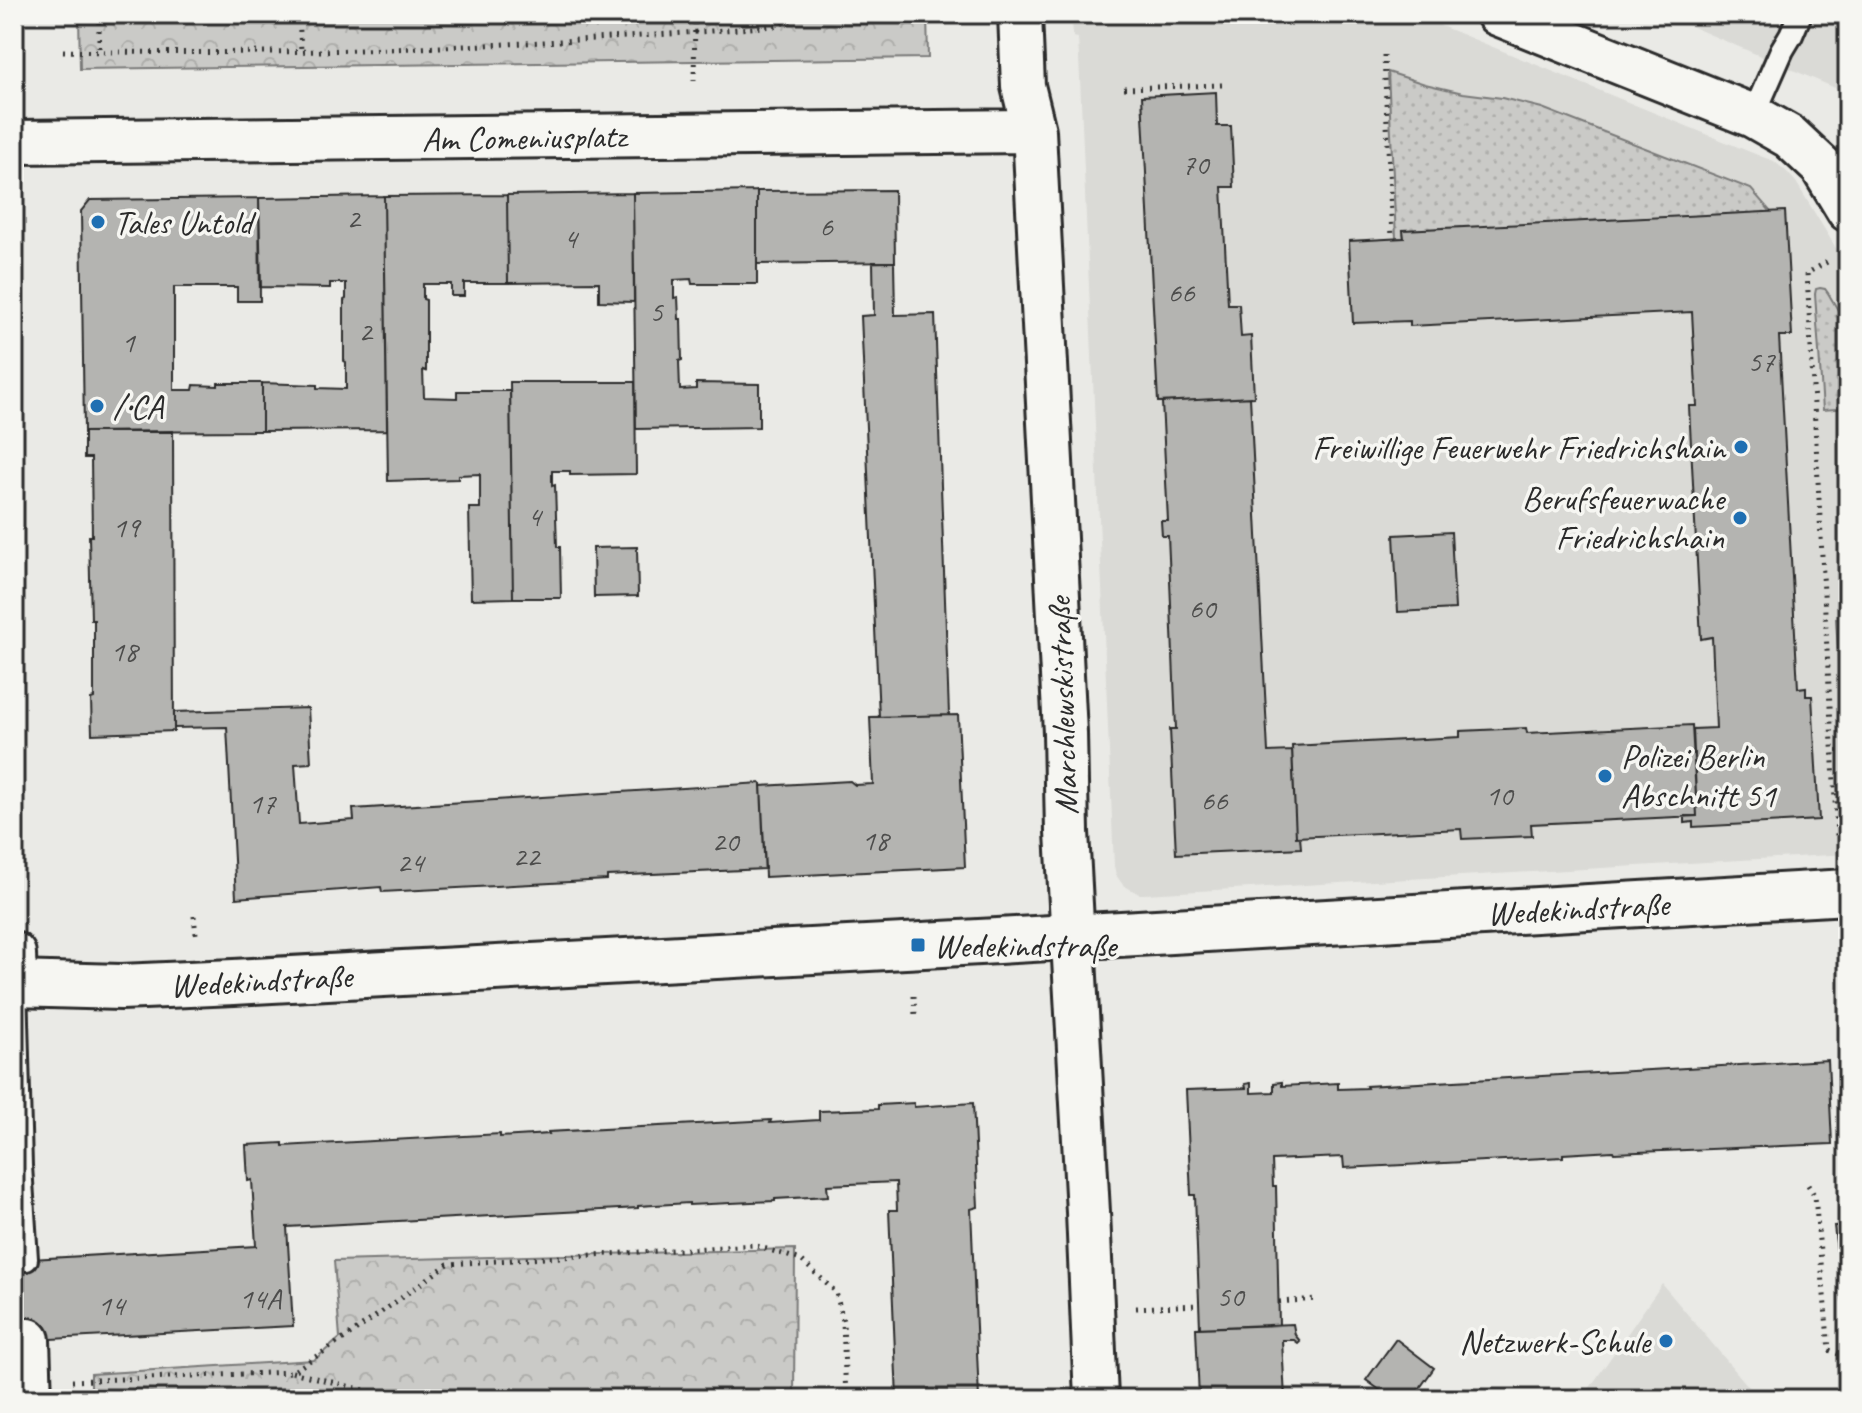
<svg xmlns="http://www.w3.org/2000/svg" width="1862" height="1413" font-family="Caveat,sans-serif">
<defs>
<pattern id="grass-dots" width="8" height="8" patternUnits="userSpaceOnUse" patternTransform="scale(2)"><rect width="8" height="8" fill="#cacac7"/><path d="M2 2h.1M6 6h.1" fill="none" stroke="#aeaeab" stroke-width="1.8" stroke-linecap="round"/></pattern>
<pattern id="park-crowns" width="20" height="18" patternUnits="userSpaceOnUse" patternTransform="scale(2)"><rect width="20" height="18" fill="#cacac7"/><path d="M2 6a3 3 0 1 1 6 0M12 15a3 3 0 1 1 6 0" fill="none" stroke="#aeaeab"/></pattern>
</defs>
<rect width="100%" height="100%" fill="#eaeae6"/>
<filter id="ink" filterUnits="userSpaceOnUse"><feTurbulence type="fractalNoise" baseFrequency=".0125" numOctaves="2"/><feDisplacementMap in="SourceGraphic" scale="16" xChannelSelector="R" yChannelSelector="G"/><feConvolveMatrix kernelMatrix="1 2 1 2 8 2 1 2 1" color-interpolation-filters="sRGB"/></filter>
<g filter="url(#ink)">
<path fill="#dadad6" d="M1077 14H1412L1760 156 1774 161 1787 172 1796 182 1848 268V854L1145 894H1139L1123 885 1116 875 1114 866 1080 78 1078 38 1073 37 1072 20 1077 19Z
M1662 14H1848V93H1847Z
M1662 1284 1759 1399H1582Z"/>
<path fill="url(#grass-dots)" stroke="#7a7a79" stroke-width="2" d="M1388 72 1425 84 1463 93 1502 98 1542 108 1751 189 1771 212 1403 231 1404 238H1396Z
M1820 288 1825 289 1828 293 1848 327V408L1823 410 1815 294 1816 289Z
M1848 618V803L1836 619Z"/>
<path fill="url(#park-crowns)" stroke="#7a7a79" stroke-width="2" d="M79 14H927L928 58 80 69Z
M795 1249 794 1399H91V1374L314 1360 340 1338 334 1261Z"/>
<path fill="#b4b4b1" stroke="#2b2b2b" stroke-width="2" d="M1216 92 1217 126H1231L1234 187H1222L1228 304H1239L1241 337 1251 336 1254 397 1158 402 1142 96Z
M894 190 895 262 757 264V191Z
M757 191V284H692L691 279 674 280V298L678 297 679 319H681L682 360 679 361 680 390 696 389V383L759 384V427L636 429 633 193Z
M633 193 634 302 599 301V282L508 283 507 195Z
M507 195 508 283H464V296H451V284H423V299L426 300V371L423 370 424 397 457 398V391H510L513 598 471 599 469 508H480V474L458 475V479L388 481 384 196Z
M384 196 387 430 262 431V383L317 385V388L346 389V362L344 361V300L346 299V283H330V288L261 287 259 198Z
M259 198 260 301H237V287H174V390H193L194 385 218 386V383H262V431L84 432 81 211 90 200Z
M1785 211 1792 336H1779L1798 688 1806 687V696H1812L1819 820 1693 827V822L1685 823V816H1697L1693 729 1716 728 1712 637 1701 639 1689 406H1697L1692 312 1410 326V321L1353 323 1349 241 1404 238 1403 230Z
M873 262H894L895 315 935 314 949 715 879 717 861 316 874 315Z
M510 382H635L636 474 570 475V471H552V486L555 485 557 547H560L561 598H513Z
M1250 397 1268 752 1292 751 1296 837H1300L1301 848 1176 854 1170 729H1176L1170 580 1168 536H1162L1161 521H1168L1162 402Z
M173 431 174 731 92 734 91 699 94 698V620H91L89 536H92L91 458H84V432Z
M1451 532 1455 609 1398 612 1394 535Z
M637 547 638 596 594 597 593 548Z
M308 708 311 763 295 764 299 824 354 820 353 809 761 783 765 869 607 876V880L382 892 381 887 236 898 227 727 174 728V712Z
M958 715 965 867 765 877 761 786 850 781 855 785 873 784 870 717Z
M1692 725 1697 816 1531 824 1532 836 1462 839 1461 829 1296 837 1292 746 1460 737V731L1526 728 1527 733Z
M1828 1060 1832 1144 1614 1153 1613 1151 1563 1154V1157L1344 1168 1343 1157 1272 1160 1273 1186H1276L1279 1325 1200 1328 1195 1195H1191L1186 1090 1246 1088 1245 1084 1251 1083V1093L1274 1092V1083L1282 1082V1086L1338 1083V1089L1367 1088 1366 1086Z
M914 1103V1107L973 1103 978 1207 971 1209 979 1399H897L889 1210H897L896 1182 827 1185 828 1196 775 1199V1201L689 1205V1203L638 1206V1208L287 1227 293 1326 14 1341V1260L256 1246 252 1180 248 1181 246 1145 283 1143V1146L500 1134V1137L549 1134 548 1132 771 1120 770 1123 819 1120V1111L878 1109V1105Z
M1848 1225V1311H1844L1834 1226Z
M1293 1324 1295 1335 1300 1341 1298 1343 1294 1340H1282L1285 1399H1199L1196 1328Z
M1396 1339 1434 1368 1412 1399H1392L1366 1380Z"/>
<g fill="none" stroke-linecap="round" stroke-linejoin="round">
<g stroke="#2b2b2b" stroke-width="28">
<path id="service" d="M1753 116 1782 50 1791 35 1800 14
M15 984 20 1166 26 1259"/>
</g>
<g stroke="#2b2b2b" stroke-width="48">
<path id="minor" d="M1020 14 1023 86 1034 131 1065 733 1067 832 1088 1212 1096 1399
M1498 14 1753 116 1790 137 1822 167 1848 210
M14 142 1034 131
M14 954 15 984
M28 1340 30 1399"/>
</g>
<g stroke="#2b2b2b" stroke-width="50">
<path id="tertiary" d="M14 984 121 987 234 982 998 941 1848 892"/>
</g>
<path stroke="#2b2b2b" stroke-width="5" stroke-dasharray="2 6" stroke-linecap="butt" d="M99 14V52
M299 14 301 51
M63 51C300 57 539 45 776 26L804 14
M1384 55 1392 238
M694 81 695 14
M1124 88 1222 85
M1827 262 1807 273 1837 838
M194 916 196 934
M914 996 915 1016
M1808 1185 1815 1196 1829 1350 1848 1358
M1279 1302 1317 1299
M1136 1308 1199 1305
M292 1372 400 1399
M72 1381 292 1372 351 1334 448 1264 754 1245 801 1260 836 1292 843 1321 846 1399"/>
<use href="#service" stroke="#f6f6f2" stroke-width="22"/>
<use href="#minor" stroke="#f6f6f2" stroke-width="42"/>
<use href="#tertiary" stroke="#f6f6f2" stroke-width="44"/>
</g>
</g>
<g fill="#1f6fb2" stroke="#f6f6f2" stroke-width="3">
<circle cx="98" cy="222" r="8"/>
<circle cx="97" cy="406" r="8"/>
<circle cx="1741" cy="447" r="8"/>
<circle cx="1740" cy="518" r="8"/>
<circle cx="1605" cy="776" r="8"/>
<rect x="910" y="937" width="16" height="16" rx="4"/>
<circle cx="1666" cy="1341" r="8"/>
</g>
<g text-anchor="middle" stroke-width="7" stroke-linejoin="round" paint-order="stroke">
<g font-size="30" fill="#4d4d4c">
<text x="1195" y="174">70</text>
<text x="353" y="228">2</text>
<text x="826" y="236">6</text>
<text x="570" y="248">4</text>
<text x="1181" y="302">66</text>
<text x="656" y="321">5</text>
<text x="365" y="341">2</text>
<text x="128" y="352">1</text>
<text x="1761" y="371">57</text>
<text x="534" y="526">4</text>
<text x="126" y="537">19</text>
<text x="1202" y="618">60</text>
<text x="124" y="661">18</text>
<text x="1499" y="805">10</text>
<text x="1214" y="810">66</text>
<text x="262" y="813">17</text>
<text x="875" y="850">18</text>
<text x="725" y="851">20</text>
<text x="526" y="866">22</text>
<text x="410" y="872">24</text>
<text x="1230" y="1306">50</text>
<text x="260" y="1308">14A</text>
<text x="111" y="1315">14</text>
</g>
<g font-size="34" fill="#2b2b2b" stroke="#f6f6f2">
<text transform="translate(524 137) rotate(-1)" y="12">Am Comeniusplatz</text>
<text transform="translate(1062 706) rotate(-92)" y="12">Marchlewskistraße</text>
<text transform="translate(1578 908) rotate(-3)" y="12">Wedekindstraße</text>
<text transform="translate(261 980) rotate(-3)" y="12">Wedekindstraße</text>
</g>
<g font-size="34" fill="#2b2b2b" stroke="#f6f6f2" text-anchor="start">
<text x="114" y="234">Tales Untold</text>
<text x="113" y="418">/•CA</text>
<text x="1725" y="459" text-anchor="end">Freiwillige Feuerwehr Friedrichshain</text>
<text x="1724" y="510" text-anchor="end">Berufsfeuerwache<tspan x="1724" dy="39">Friedrichshain</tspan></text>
<text x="1621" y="768">Polizei Berlin<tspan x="1621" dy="39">Abschnitt 51</tspan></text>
<text x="934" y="957">Wedekindstraße</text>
<text x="1650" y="1353" text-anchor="end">Netzwerk-Schule</text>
</g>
</g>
<rect width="1862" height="1413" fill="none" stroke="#f6f6f2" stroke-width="48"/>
<rect x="24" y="24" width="1814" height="1365" fill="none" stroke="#2b2b2b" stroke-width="3" filter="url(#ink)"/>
</svg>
